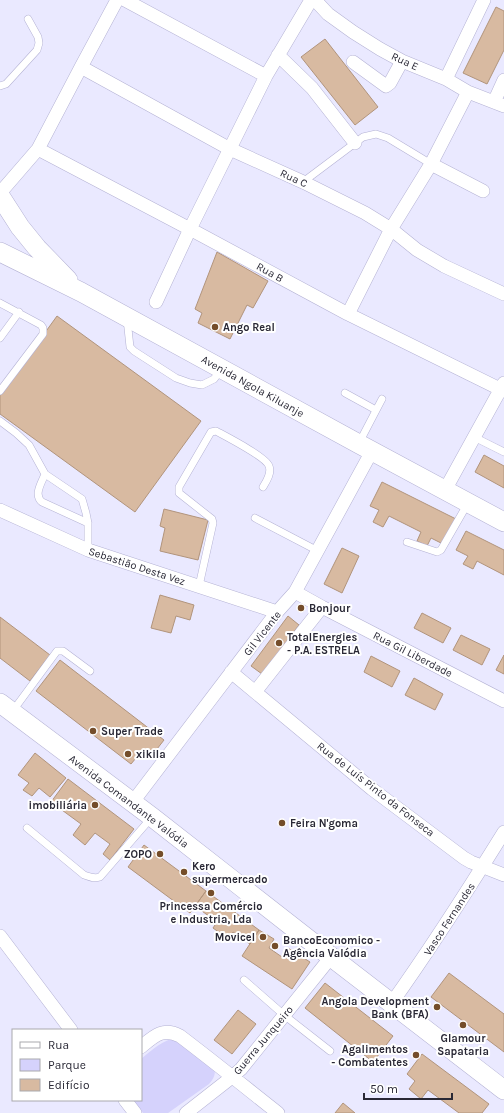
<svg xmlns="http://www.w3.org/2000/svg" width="504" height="1113" font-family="Karla,sans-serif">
<rect width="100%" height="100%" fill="#eae9ff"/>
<path fill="#d5d2fc" d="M171 1039 176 1041 214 1067C216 1075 214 1078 209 1084L168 1113H143L133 1100H141V1059C151 1051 159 1043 171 1039Z"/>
<path fill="#d8baa1" stroke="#b1947c" d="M496 7 504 11V50L487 84 463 73Z
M325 39 378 107 355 125 301 57Z
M217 252 268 281 253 308 247 305 230 339 198 323 202 313 195 309Z
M57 316 201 421 135 512 0 414V395Z
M484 455 504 466V488L475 472Z
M382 482 456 519 443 544 431 538 427 546 417 541 421 532 389 516 383 527 373 522 379 510 370 506Z
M164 509 208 520 198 560 160 551 165 528 160 526Z
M466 531 504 550V575L477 561 473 569 463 564 468 556 456 550Z
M342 548 359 556 342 593 324 584Z
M160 595 194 605 190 620 176 616 171 633 151 628Z
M422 613 451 628 443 643 414 628Z
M288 616 299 625 262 674 251 666Z
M0 617 50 655 30 681 0 658Z
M461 635 490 649 482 665 453 650Z
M504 655V674L496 670Z
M371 656 400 671 392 687 364 672Z
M60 660 164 740 150 758 141 752 131 764 36 691Z
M414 678 443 694 435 710 405 695Z
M35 753 66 778 50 797 39 788 32 796 23 790 29 783 18 775Z
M68 779 134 829 110 860 103 854 110 844 95 833 85 845 73 835 81 824 51 802Z
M144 845 206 891 190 913 128 867Z
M206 891 259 930 250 944 233 932 228 939 213 928 217 922 195 906Z
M259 930 274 939 269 948 282 957 288 948 310 962 292 989 242 956Z
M449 973 504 1014V1052L431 997Z
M325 983 393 1036 373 1062 305 1008Z
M238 1010 256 1024 232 1054 214 1040Z
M422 1054 489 1104 482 1113H459L428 1090 421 1099 409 1089 415 1081 407 1074Z
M343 1103 355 1113H335Z"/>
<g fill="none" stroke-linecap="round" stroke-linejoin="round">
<g stroke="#b4b2d4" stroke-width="8">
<path id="lane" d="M0 86 6 84 37 50 39 43 38 37 28 19
M303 182 363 137 376 134 388 138 431 164
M0 303 41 325 43 328V334L0 391
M127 319 130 347 134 351 176 378 190 383 202 385 214 379 221 370
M0 338 19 312
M345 393 376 410
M0 421 16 433 29 445 45 474 82 499 86 513 88 523V550
M474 437 504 452
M359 443 382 399
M45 474C42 482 33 495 42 502L88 523
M255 518 318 551
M407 542 437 552 441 550 468 503
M199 586 213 523 212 519 179 493V487L211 432 216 431C227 437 266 457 269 466 272 473 266 482 263 487
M12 712 57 651H63L90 671
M27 828 84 875C90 877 94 879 100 877L152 817
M244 980 284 1015 330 1051"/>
</g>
<g stroke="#b4b2d4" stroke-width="14">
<path id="street" d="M125 0 266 76
M315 0 328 14 353 32 380 49 402 61 446 79 468 92 504 106
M278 55 312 88 355 143
M353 62 386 86 390 83 402 61
M81 67 230 149 303 182 365 213 391 229 417 250 444 266 504 294
M446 79 484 0
M494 102 504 80
M38 149 190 229 348 314 504 391
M431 164 483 191
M0 193 38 149 81 67 117 0
M156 302 190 229 266 76 311 0
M348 314 391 229 431 164 468 92
M445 490 504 383
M0 510 88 550 277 612
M295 592 322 607 504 701
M231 672 372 789 464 858 471 862 504 875
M255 692 322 607
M132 803 277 612 295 592 372 451
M0 936 71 1030
M391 1004C431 948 468 890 504 832
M141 1047C154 1036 163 1027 180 1036 213 1061 245 1087 278 1113
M125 1100 135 1113
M186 1113 232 1077 241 1069 331 957"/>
</g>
<g stroke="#b4b2d4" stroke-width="20">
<path id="secondary" d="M0 196 20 227 37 248 68 280
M0 252 81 292 359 444 504 522
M0 703 152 817 308 939 504 1090"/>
</g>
<use href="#lane" stroke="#fff" stroke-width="7"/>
<use href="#street" stroke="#fff" stroke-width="13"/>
<use href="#secondary" stroke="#fff" stroke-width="19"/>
</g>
<g fill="#744d2a" stroke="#fff" stroke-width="1.5">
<circle cx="215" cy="327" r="4"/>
<circle cx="301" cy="608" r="4"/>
<circle cx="279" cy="643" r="4"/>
<circle cx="93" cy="731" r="4"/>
<circle cx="128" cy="754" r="4"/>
<circle cx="95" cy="805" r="4"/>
<circle cx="282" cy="823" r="4"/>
<circle cx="160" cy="854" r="4"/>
<circle cx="184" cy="872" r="4"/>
<circle cx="211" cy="893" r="4"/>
<circle cx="263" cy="937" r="4"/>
<circle cx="275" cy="946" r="4"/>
<circle cx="437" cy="1007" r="4"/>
<circle cx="463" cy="1025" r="4"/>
<circle cx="416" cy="1055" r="4"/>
</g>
<g text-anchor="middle" stroke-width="4" stroke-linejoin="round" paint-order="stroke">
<g font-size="11" fill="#292835" stroke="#fff">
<text transform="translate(405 61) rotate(25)" y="4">Rua E</text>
<text transform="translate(294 178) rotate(25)" y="4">Rua C</text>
<text transform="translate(270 272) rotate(29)" y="4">Rua B</text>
<text transform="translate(253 386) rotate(29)" y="4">Avenida Ngola Kiluanje</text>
<text transform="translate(137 566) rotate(18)" y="4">Sebastião Desta Vez</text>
<text transform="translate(262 633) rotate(-52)" y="4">Gil Vicente</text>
<text transform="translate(413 654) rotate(27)" y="4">Rua Gil Liberdade</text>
<text transform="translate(376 789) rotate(38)" y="4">Rua de Luís Pinto da Fonseca</text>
<text transform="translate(129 801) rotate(37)" y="4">Avenida Comandante Valódia</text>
<text transform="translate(449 919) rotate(-57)" y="4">Vasco Fernandes</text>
<text transform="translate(263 1040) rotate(-50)" y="4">Guerra Junqueiro</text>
</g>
<g font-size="11" font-weight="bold" fill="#292835" stroke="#fff" text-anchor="start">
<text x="223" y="331">Ango Real</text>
<text x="309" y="612">Bonjour</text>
<text x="287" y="641">TotalEnergies<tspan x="287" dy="13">- P.A. ESTRELA</tspan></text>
<text x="101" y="735">Super Trade</text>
<text x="136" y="758">xikila</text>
<text x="87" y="809" text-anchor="end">imobiliária</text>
<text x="290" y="827">Feira N'goma</text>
<text x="152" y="858" text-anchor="end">ZOPO</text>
<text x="192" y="870">Kero<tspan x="192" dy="13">supermercado</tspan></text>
<text x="211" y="910" text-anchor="middle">Princessa Comércio<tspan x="211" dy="13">e Industria, Lda</tspan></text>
<text x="255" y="941" text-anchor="end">Movicel</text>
<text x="283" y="944">BancoEconomico -<tspan x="283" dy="13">Agência Valódia</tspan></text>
<text x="429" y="1005" text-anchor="end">Angola Development<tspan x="429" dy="13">Bank (BFA)</tspan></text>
<text x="463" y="1042" text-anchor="middle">Glamour<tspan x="463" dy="13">Sapataria</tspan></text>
<text x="408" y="1053" text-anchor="end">Agalimentos<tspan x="408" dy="13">- Combatentes</tspan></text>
</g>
</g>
<rect x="12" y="1029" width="130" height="72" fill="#ffffff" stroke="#a9a9ae"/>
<rect x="20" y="1042" width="20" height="6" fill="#ffffff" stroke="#a9a9ae"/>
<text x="48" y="1049" font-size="12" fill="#292835">Rua</text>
<rect x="20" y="1059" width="20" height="12" fill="#d5d2fc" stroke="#a9a9ae"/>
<text x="48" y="1069" font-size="12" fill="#292835">Parque</text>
<rect x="20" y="1079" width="20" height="12" fill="#d8baa1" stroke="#a9a9ae"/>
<text x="48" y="1089" font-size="12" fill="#292835">Edifício</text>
<path d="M364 1093v6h88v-6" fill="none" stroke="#292835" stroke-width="2"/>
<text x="370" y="1093" font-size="12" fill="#292835" stroke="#ffffff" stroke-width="3" paint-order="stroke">50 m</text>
</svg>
